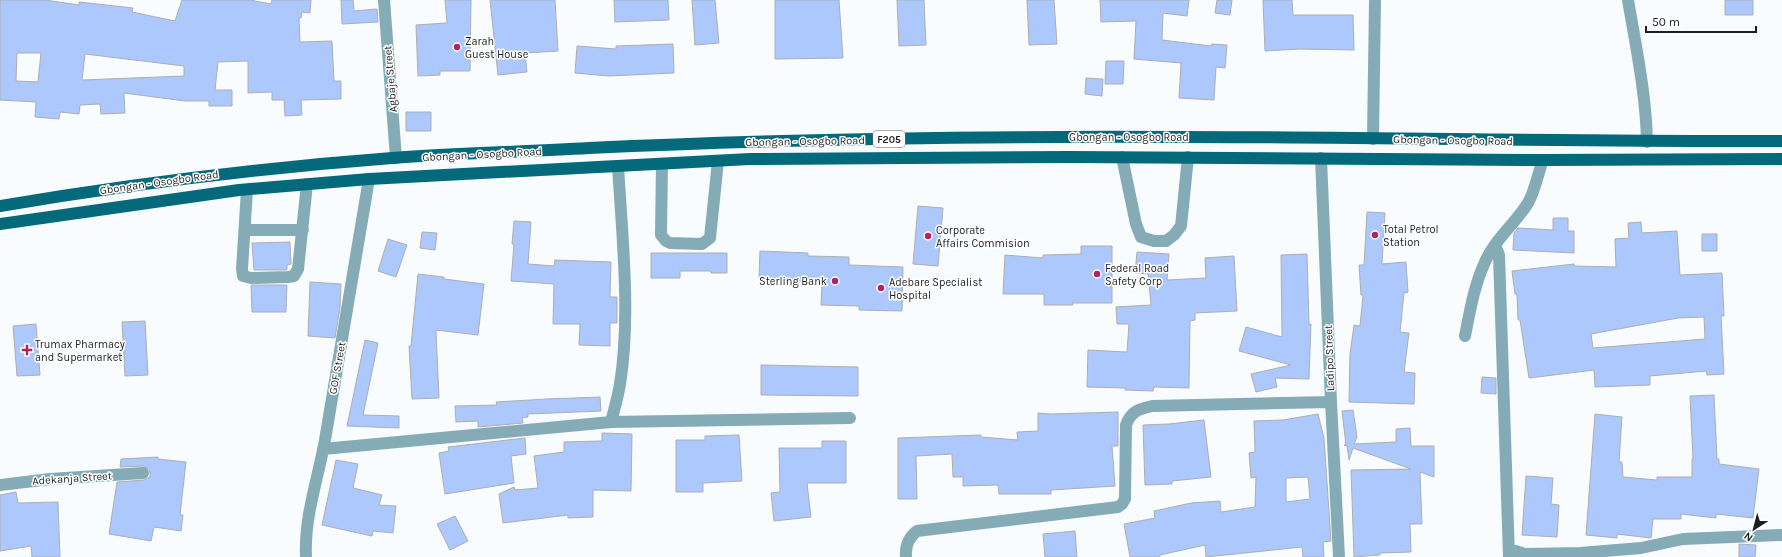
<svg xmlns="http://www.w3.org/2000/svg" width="1782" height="557" font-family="Karla,sans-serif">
<rect width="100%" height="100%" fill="#f9fcff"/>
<path fill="#adc8fc" stroke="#acaeb1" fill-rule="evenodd" d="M0 0H45L79 5V2L133 8 132 12 175 21 182 0H250L271 4 272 0H311L310 13 302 12 301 18H299L300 42 332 41 334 81H341V99L301 100 302 115 285 116 284 100H272V92L248 93V61L218 62 215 90H232V106H209V101H185L124 93 125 113 101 114 100 104 80 105 79 114 60 112 59 119 35 117 36 102 0 100ZM17 53H41L38 82 16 81ZM85 54 184 66V76L82 80Z
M341 0H353L354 11 377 9 378 22 342 24Z
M445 0H471L470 71H440V75L418 76 416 25 447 23Z
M490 0H555L558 51 525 53 527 72 498 75Z
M614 0H668L669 20 615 22Z
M692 0H715L719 43 695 45Z
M775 0H839L843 58 775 59Z
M897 0H924L926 45 899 46Z
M1027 0H1054L1057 44 1029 45Z
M1100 0H1189L1187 16 1163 13 1162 40 1211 46 1212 44 1227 45 1225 68 1216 67 1214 100 1179 98 1181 63 1134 59 1136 21 1101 22Z
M1217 0H1232L1230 15 1215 13Z
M1263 0H1292L1293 15H1353L1354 50 1300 49 1265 51Z
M1725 0H1753V15H1725Z
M673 44 674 73 609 76 575 73 577 46 616 49V46Z
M1106 61H1124L1123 84H1105Z
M1086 78 1103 79 1102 96 1085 94Z
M406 112H431V131H406Z
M918 206 943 208 938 266 913 264Z
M1367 212 1385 213 1382 264 1406 262 1408 292 1404 293 1400 332 1409 333 1404 372 1415 373 1414 404 1349 402 1350 354 1354 325 1360 326 1363 295H1361L1359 265H1364Z
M1553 218H1568V231H1574V253L1513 250 1514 233 1518 228 1553 230Z
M514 221 531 222 528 264 554 266 555 260 611 262 610 297H617V323H610V346L579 345 580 324H553L554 284 511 281 514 244H512Z
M1641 222 1642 233 1677 231 1680 275 1722 273 1724 316H1721L1724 374 1707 375 1706 371 1650 376V385L1595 387 1594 370 1529 378 1520 320H1518L1517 294H1515L1512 271 1574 264V266L1616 267 1615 239 1629 238 1628 223ZM1704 317 1705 339 1593 348 1591 334 1678 318Z
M422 232 437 233 435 250 420 248Z
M1702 234H1717V251H1702Z
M388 239 407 245 396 277 378 271Z
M290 242 291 264 287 265V270H254L252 243Z
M1081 246H1112V303H1072L1073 305H1044V294H1003L1005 255 1043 258V255L1081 254Z
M760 251 808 253V256L849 257V265L903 267 902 311 859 310V306L821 305 822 282 759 279Z
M1137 252 1169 254 1167 280 1206 278 1205 258 1234 256 1237 311 1195 313V320L1190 321 1189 388 1154 387 1153 391 1125 390V388L1087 387 1088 350 1127 352 1129 324H1117L1116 307 1151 305 1148 274 1135 273Z
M651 253H727V273H711V271H680V278H651Z
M1307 254 1309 324H1311L1309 379 1275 378 1277 387 1256 392 1251 374 1291 365 1239 351 1246 327 1282 337 1281 255Z
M418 274 444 277V279L484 284 478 335 436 330 439 398 412 399 409 346H411Z
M310 282 341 284 340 308 335 338 308 336Z
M251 285H287L286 312H252Z
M145 321 148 375 125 376 122 322Z
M36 324 40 375 17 376 13 326Z
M365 340 378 343 363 415 399 416V428L347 426Z
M761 365 858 367V396L761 395Z
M1482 377 1496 378V394L1481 393Z
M1714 395 1717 459H1719V464L1759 469 1753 518 1716 514V518L1681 514V519H1653L1651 538 1617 534V538L1586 535 1595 414 1622 417 1619 462H1622L1623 477 1657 480V477H1692V459H1693L1690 396Z
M600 397 601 411 528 414V417L522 418 523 423 478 427V421L456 422 455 406 497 405 496 402 547 399Z
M1353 410 1357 437 1354 444 1396 442V429L1410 428 1411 446H1434V477L1420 472 1422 524H1410L1411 552 1380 553V555L1354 557 1351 470 1411 469 1353 448 1349 460 1347 446 1344 445H1346L1342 411Z
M1118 412V446H1112L1115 486 1051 490V494H999L998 485 963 486V477H953L952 454 916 456 917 499H898V438L981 435V437L1018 440 1017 432 1038 431V413L1051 414Z
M1318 414 1324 438 1331 541 1323 542 1324 557H1303L1302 547 1206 557 1205 545 1160 555V557H1130L1124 524 1155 518 1154 511 1191 503 1220 501 1221 512 1255 507 1256 477 1251 478 1249 453 1255 452 1254 421 1283 420ZM1308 477 1310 499 1286 502V478Z
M1204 420 1211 477 1172 481V484L1145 485 1143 425 1169 424Z
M602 433 632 434 631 491 593 490V517L568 518V515L503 523 499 494 514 487 515 490 538 488 534 456 564 452V442L602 441Z
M739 435 742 481 703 483V492H676V440H705V436Z
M525 438 526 454 511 456 514 483 445 494 439 453 449 451 448 447Z
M822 441H846V483H807L811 517 774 521 771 493 780 492 779 448H822Z
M158 457V459L186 462 180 515H183L181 531 154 527 151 541 109 534 117 482 144 480 150 477V473L149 469 143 466 120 467 121 459Z
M336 460 358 464 353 488 382 495 379 505 396 506 393 533 373 531 372 536 322 525Z
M1526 476 1553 478 1551 504 1559 505 1557 537 1522 535Z
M16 492 18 503 58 502 60 557H32L31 546 0 551V495Z
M455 516 468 541 450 550 437 524Z
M1075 531 1077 557H1045L1043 534Z
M1739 544 1756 545 1755 557H1739Z"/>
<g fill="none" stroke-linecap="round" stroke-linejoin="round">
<path stroke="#85acb6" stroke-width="12" d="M384 0 396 158
M1628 0C1636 47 1646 94 1647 142
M1373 139 1375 0
M1122 157 1136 224 1141 237 1154 241H1166L1174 235 1181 226 1188 157
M1321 158 1331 402 1339 557
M662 164 661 235 666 241 670 243 702 244 710 238 718 161
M247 190 242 269 243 276 251 278 288 277 294 276 298 269 307 184
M245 230H303
M1495 245 1499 255 1509 557
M1465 336C1470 311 1474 286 1485 262 1495 239 1515 224 1528 203 1535 191 1538 173 1543 160
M611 422C614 410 618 397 620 384 631 317 622 234 618 166
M323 449 611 422 850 418
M0 485 50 479 143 473
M1509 549 1525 554 1580 553 1641 548 1683 539 1782 535
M306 557C304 517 318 479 325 440 340 353 354 266 369 179
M906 557C905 546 908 538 917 531L1118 507 1122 504 1125 499 1126 425C1131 411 1139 409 1152 406L1331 402"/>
<path stroke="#04697b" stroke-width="12" d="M0 206C130 184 260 168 392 158 457 153 523 152 589 148 786 139 984 136 1181 137 1381 137 1582 142 1782 141
M0 224 239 190 369 179 750 159 1070 157 1543 160 1782 159"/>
</g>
<g fill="#b0245f" stroke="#fff" stroke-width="1.5">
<circle cx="457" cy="47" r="4"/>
<circle cx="1375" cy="235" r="4"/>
<circle cx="928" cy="236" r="4"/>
<circle cx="1097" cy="274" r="4"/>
<circle cx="835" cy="281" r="4"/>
<circle cx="881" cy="288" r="4"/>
<path d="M25 344h4v4h4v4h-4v4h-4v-4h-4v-4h4z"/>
</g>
<g text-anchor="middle" stroke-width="3" stroke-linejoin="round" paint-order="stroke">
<rect fill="#fff" stroke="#606162" stroke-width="1" x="873" y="131" width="32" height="16" rx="3"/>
<g font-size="10" font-weight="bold" fill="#1c1d1e">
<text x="889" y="143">F205</text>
</g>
<g font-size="11" fill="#1c1d1e" stroke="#fff" text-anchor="start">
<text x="465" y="45">Zarah<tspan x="465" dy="13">Guest House</tspan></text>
<text x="1383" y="233">Total Petrol<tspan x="1383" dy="13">Station</tspan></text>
<text x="936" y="234">Corporate<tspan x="936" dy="13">Affairs Commision</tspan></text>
<text x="1105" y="272">Federal Road<tspan x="1105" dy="13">Safety Corp</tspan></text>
<text x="827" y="285" text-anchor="end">Sterling Bank</text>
<text x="889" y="286">Adebare Specialist<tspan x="889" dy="13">Hospital</tspan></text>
<text x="35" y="348">Trumax Pharmacy<tspan x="35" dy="13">and Supermarket</tspan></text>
</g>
<g font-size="11" fill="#1c1d1e" stroke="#fff">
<text transform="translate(390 79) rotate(-95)" y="4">Agbaje Street</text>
<text x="1129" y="141">Gbongan - Osogbo Road</text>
<text transform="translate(1453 140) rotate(1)" y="4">Gbongan - Osogbo Road</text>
<text transform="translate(805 141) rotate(-1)" y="4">Gbongan - Osogbo Road</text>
<text transform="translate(482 154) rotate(-3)" y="4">Gbongan - Osogbo Road</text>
<text transform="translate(159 182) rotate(-8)" y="4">Gbongan - Osogbo Road</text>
<text transform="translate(1329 358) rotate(-92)" y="4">Ladipo Street</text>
<text transform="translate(337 368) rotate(-80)" y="4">GOF Street</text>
<text transform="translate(72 478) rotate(-4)" y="4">Adekanja Street</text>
</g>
</g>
<g transform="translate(1754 529) rotate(216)" stroke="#ffffff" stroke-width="3" paint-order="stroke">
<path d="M0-3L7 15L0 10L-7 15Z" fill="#1c1d1e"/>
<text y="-6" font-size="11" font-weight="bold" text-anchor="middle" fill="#1c1d1e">N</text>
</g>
<path d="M1646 26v6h110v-6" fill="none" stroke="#1c1d1e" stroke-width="2"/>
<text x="1652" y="26" font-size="12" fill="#1c1d1e" stroke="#ffffff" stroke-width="3" paint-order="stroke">50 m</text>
</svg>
